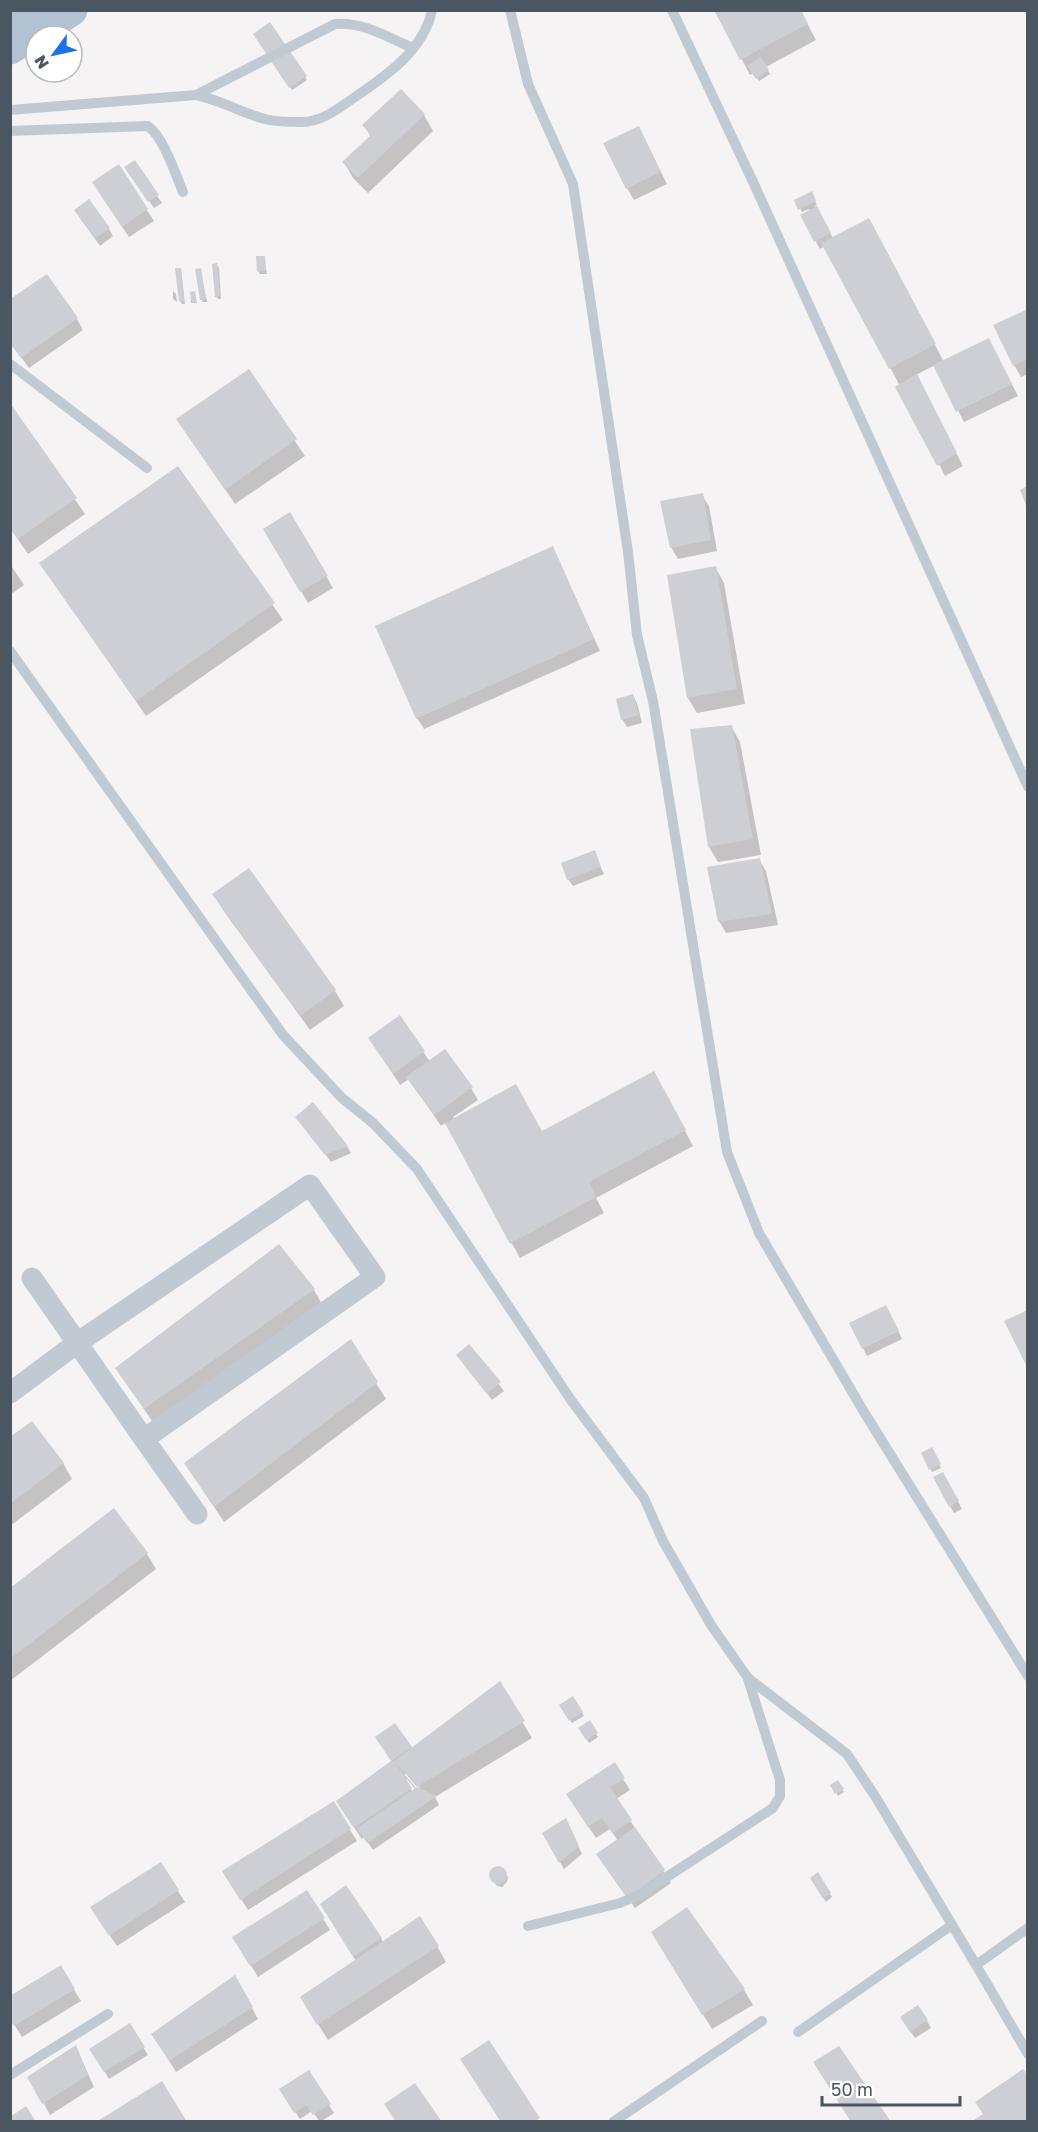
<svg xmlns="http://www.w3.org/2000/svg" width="1038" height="2132" font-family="'Golos Text',sans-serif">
<rect width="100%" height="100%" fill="#f5f3f3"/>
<path fill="#0003" fill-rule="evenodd" d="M716 10H800L816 40 766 67 770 74 759 81 754 73 750 75Z
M270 24 307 80 292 90 255 34Z
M401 91 424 115 433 131 368 193 353 178 344 162 371 137 364 125Z
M645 140 667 184 634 200 627 188Z
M118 166 154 221 129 237 100 194Z
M131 175 157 196 162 203 154 208Z
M811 193 817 205 815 206 833 238 877 235 944 362 995 351 1018 396 964 422 935 365 916 375 963 466 945 476 900 386 825 246 820 249 802 216 810 211 809 209 802 212 796 201Z
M80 218 109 229 113 236 100 246Z
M264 257 267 274H260L258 271Z
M217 265 219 268 221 299H218L216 296Z
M181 269 185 304H182L180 301Z
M200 269 207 302H203L201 299Z
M173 291 176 294 177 302 173 299Z
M1028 311V374L1021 377 1014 365Z
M77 319 83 330 29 368 10 342Z
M248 371 305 456 235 504 178 420Z
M10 405 85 514 28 554 10 528Z
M177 468 283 620 146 716 41 564Z
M702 495 709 506 717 551 678 559 671 547Z
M290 514 333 588 308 603 265 529Z
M553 548 600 651 424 729 417 718Z
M10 564 24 585 10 595Z
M715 567 724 583 745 704 697 713 688 698Z
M633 696 637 703 642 723 627 727 622 719Z
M731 726 740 742 761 855 718 862 709 847 692 730Z
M594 852 604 874 573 886 568 879Z
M759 860 766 871 778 925 726 933 719 921Z
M214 894 335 991 344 1006 310 1030 223 910Z
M400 1017 430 1062 471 1088 478 1100 453 1117 454 1119 541 1133 662 1088 693 1146 596 1198 604 1213 520 1258 445 1123 441 1126 409 1079 400 1085 370 1039Z
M297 1117 347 1146 351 1153 331 1162Z
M279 1246 314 1290 323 1306 154 1424 117 1369Z
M890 1314 902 1339 867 1356 851 1324Z
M350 1341 386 1399 224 1522 186 1464Z
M469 1346 504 1391 492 1400 458 1356Z
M10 1439 63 1463 72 1479 10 1526Z
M931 1449 941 1468 932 1472 923 1453Z
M947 1481 962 1509 954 1513 950 1506Z
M114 1510 147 1554 156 1569 10 1681V1590Z
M499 1684 532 1738 435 1797 439 1805 373 1850 364 1837 362 1839 344 1813 393 1762 381 1744 395 1725 412 1750ZM404 1774H408L423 1792 421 1794ZM407 1779 416 1790 413 1792 405 1781Z
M573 1698 584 1716 572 1723 561 1706Z
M589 1722 598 1737 589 1743 580 1728Z
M623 1779 630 1790 616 1799 671 1883 635 1908 605 1866 618 1841 610 1829 596 1838 575 1806Z
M837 1782 844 1792 838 1796 832 1785Z
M333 1803 357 1841 248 1910 231 1883Z
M569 1827 582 1854 564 1869 544 1834Z
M160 1864 185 1902 117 1946 99 1919Z
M495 1868H500L508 1877 507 1882 502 1887 497 1886 491 1878 490 1873Z
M817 1875 832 1897 826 1902 812 1878Z
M307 1892 330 1930 258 1977 234 1938Z
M328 1916 381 1938 383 1943 437 1946 446 1962 328 2040 311 2013 356 1961Z
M662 1948 744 1990 753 2005 712 2029Z
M60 1967 81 2001 22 2037 10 2018Z
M235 1977 258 2019 176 2072 160 2046Z
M927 2021 931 2028 915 2038 906 2025Z
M129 2025 148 2055 109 2079 91 2049Z
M76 2047 94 2087 50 2115 29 2077Z
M308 2072 334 2113 320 2122 312 2111 300 2119 281 2090Z"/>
<path fill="#cdcfd5" d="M714 10H801L808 24 740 60Z
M270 22 307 76 289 88 253 34Z
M761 57 769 70 756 79 747 66Z
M401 89 425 114 358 178 342 162 371 135 362 125Z
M639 126 661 172 626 189 603 143Z
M135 160 159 195 148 202 124 167Z
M119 164 148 209 122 227 92 182Z
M812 191 816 201 798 210 794 200Z
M89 199 110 228 95 239 74 210Z
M817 206 831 233 814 242 800 215Z
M869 218 936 344 889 369 821 243Z
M256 256H265L266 271H257Z
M217 263 220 296 215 297 212 264Z
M175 268H181L184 301H179Z
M201 268 206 299 200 300 195 269Z
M47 274 78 318 21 358 10 343V299Z
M195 291 197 303H191L190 292Z
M1028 309V359L1013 366 993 325Z
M989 338 1012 384 956 412 933 365Z
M249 369 297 439 225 490 176 419Z
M917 374 957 453 937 466 895 387Z
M10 403 77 498 18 539 10 528Z
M178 466 275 603 136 701 39 563Z
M1028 486V508H1027L1020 490Z
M703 493 711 540 670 548 660 501Z
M290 512 328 576 300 592 263 529Z
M553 546 594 639 416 719 375 626Z
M716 566 737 689 687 698 667 575Z
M633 694 639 715 621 720 616 699Z
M732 725 753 839 708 847 690 729Z
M595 850 601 867 567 880 561 863Z
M760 858 772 914 718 922 707 867Z
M249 868 336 990 300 1016 212 894Z
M400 1015 425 1051 393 1074 368 1038Z
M445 1049 473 1087 434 1115 406 1077Z
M654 1071 686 1130 589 1182 596 1197 510 1244 445 1123 516 1084 542 1131Z
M313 1102 348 1146 325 1155 295 1117Z
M279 1244 315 1289 144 1409 115 1368Z
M886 1305 899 1331 862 1349 849 1323Z
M1028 1310V1369L1004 1321Z
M351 1339 378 1382 214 1507 184 1463Z
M469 1344 501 1382 487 1394 456 1355Z
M32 1421 64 1463 10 1504V1437Z
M932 1447 941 1464 929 1470 921 1453Z
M943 1472 959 1501 949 1507 933 1477Z
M114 1508 148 1553 10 1659V1588Z
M500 1681 525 1721 417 1787 394 1761 412 1788 354 1828 336 1801 391 1761H394Z
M573 1696 583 1712 569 1721 559 1705Z
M590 1720 598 1733 586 1740 578 1728Z
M395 1723 412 1747 391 1761 375 1737Z
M615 1762 625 1778 610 1787 632 1820 612 1833 602 1818 588 1827 566 1794Z
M838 1780 844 1789 835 1794 830 1785Z
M417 1787 437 1796 367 1843 357 1828Z
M334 1801 351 1829 240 1900 222 1871Z
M566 1818 579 1846 559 1863 542 1833Z
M635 1827 665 1870 627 1898 596 1854Z
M161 1862 179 1890 109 1936 90 1907Z
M489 1875a9 9 0 1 1 18 0a9 9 0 1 1-18 0Z
M818 1872 831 1893 823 1899 810 1878Z
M346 1885 382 1938 353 1957 320 1904Z
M307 1890 325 1918 250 1966 232 1937Z
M687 1907 745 1989 702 2015 651 1932Z
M420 1916 439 1946 317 2025 300 1997Z
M61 1965 75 1989 14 2026 10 2020V1996Z
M235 1975 253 2007 169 2061 151 2034Z
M918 2005 928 2020 910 2032 900 2017Z
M130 2023 145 2047 104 2072 89 2049Z
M489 2040 540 2118 535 2122H501L460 2059Z
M76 2045 88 2075 42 2104 27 2077Z
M839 2046 891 2122H851L813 2062Z
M1023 2069 1028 2076V2122H971L983 2114 975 2102Z
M309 2070 331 2104 313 2115 306 2105 294 2113 279 2089Z
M162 2081 187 2122H96Z
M415 2083 442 2122H396L384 2104Z
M26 2106 36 2122H10V2117Z"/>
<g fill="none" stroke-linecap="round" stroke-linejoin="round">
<path stroke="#c1cad2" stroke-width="10" d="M510 10 528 84 573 184 628 552 637 635 653 701 727 1152 759 1233 864 1412 1028 1676
M672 10 754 184 1028 787
M196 95 335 24C362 21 389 38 413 48
M10 110 196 95C221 100 241 113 265 119 276 122 291 122 302 122 322 122 339 108 355 97 386 76 424 50 432 10
M10 131 148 126C164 138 175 173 183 192
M10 364 147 468
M10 651 283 1035 342 1098 373 1123 417 1169 571 1400 644 1498 663 1541 711 1625 748 1678 847 1754 875 1796 976 1965 1028 1928
M528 1926 620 1903 639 1895 773 1808 780 1796V1780L748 1679
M976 1965 1028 2054
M798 2032 952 1925
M10 2075 108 2014
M613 2122 762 2021"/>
<path stroke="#c1cad2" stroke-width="21" d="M10 1393 77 1343 310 1185 375 1277 144 1439 32 1278
M144 1439 197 1514"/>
<path stroke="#b3c2d1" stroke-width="33" d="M10 17 21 10
M10 48 71 10"/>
</g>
<rect width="1038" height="2132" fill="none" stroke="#4a5661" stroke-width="24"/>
<g transform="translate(54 54) rotate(237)"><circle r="28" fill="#ffffff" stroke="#b7bbc0" stroke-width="1.5"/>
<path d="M0-4.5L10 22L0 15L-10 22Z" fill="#1a73e8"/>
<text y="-9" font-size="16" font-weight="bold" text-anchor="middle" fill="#4a5661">N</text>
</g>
<path d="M822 2096v9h138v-9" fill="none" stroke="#4a5661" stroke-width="3"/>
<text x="831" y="2096" font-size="18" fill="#4a5661" stroke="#ffffff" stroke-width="4.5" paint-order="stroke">50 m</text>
</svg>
